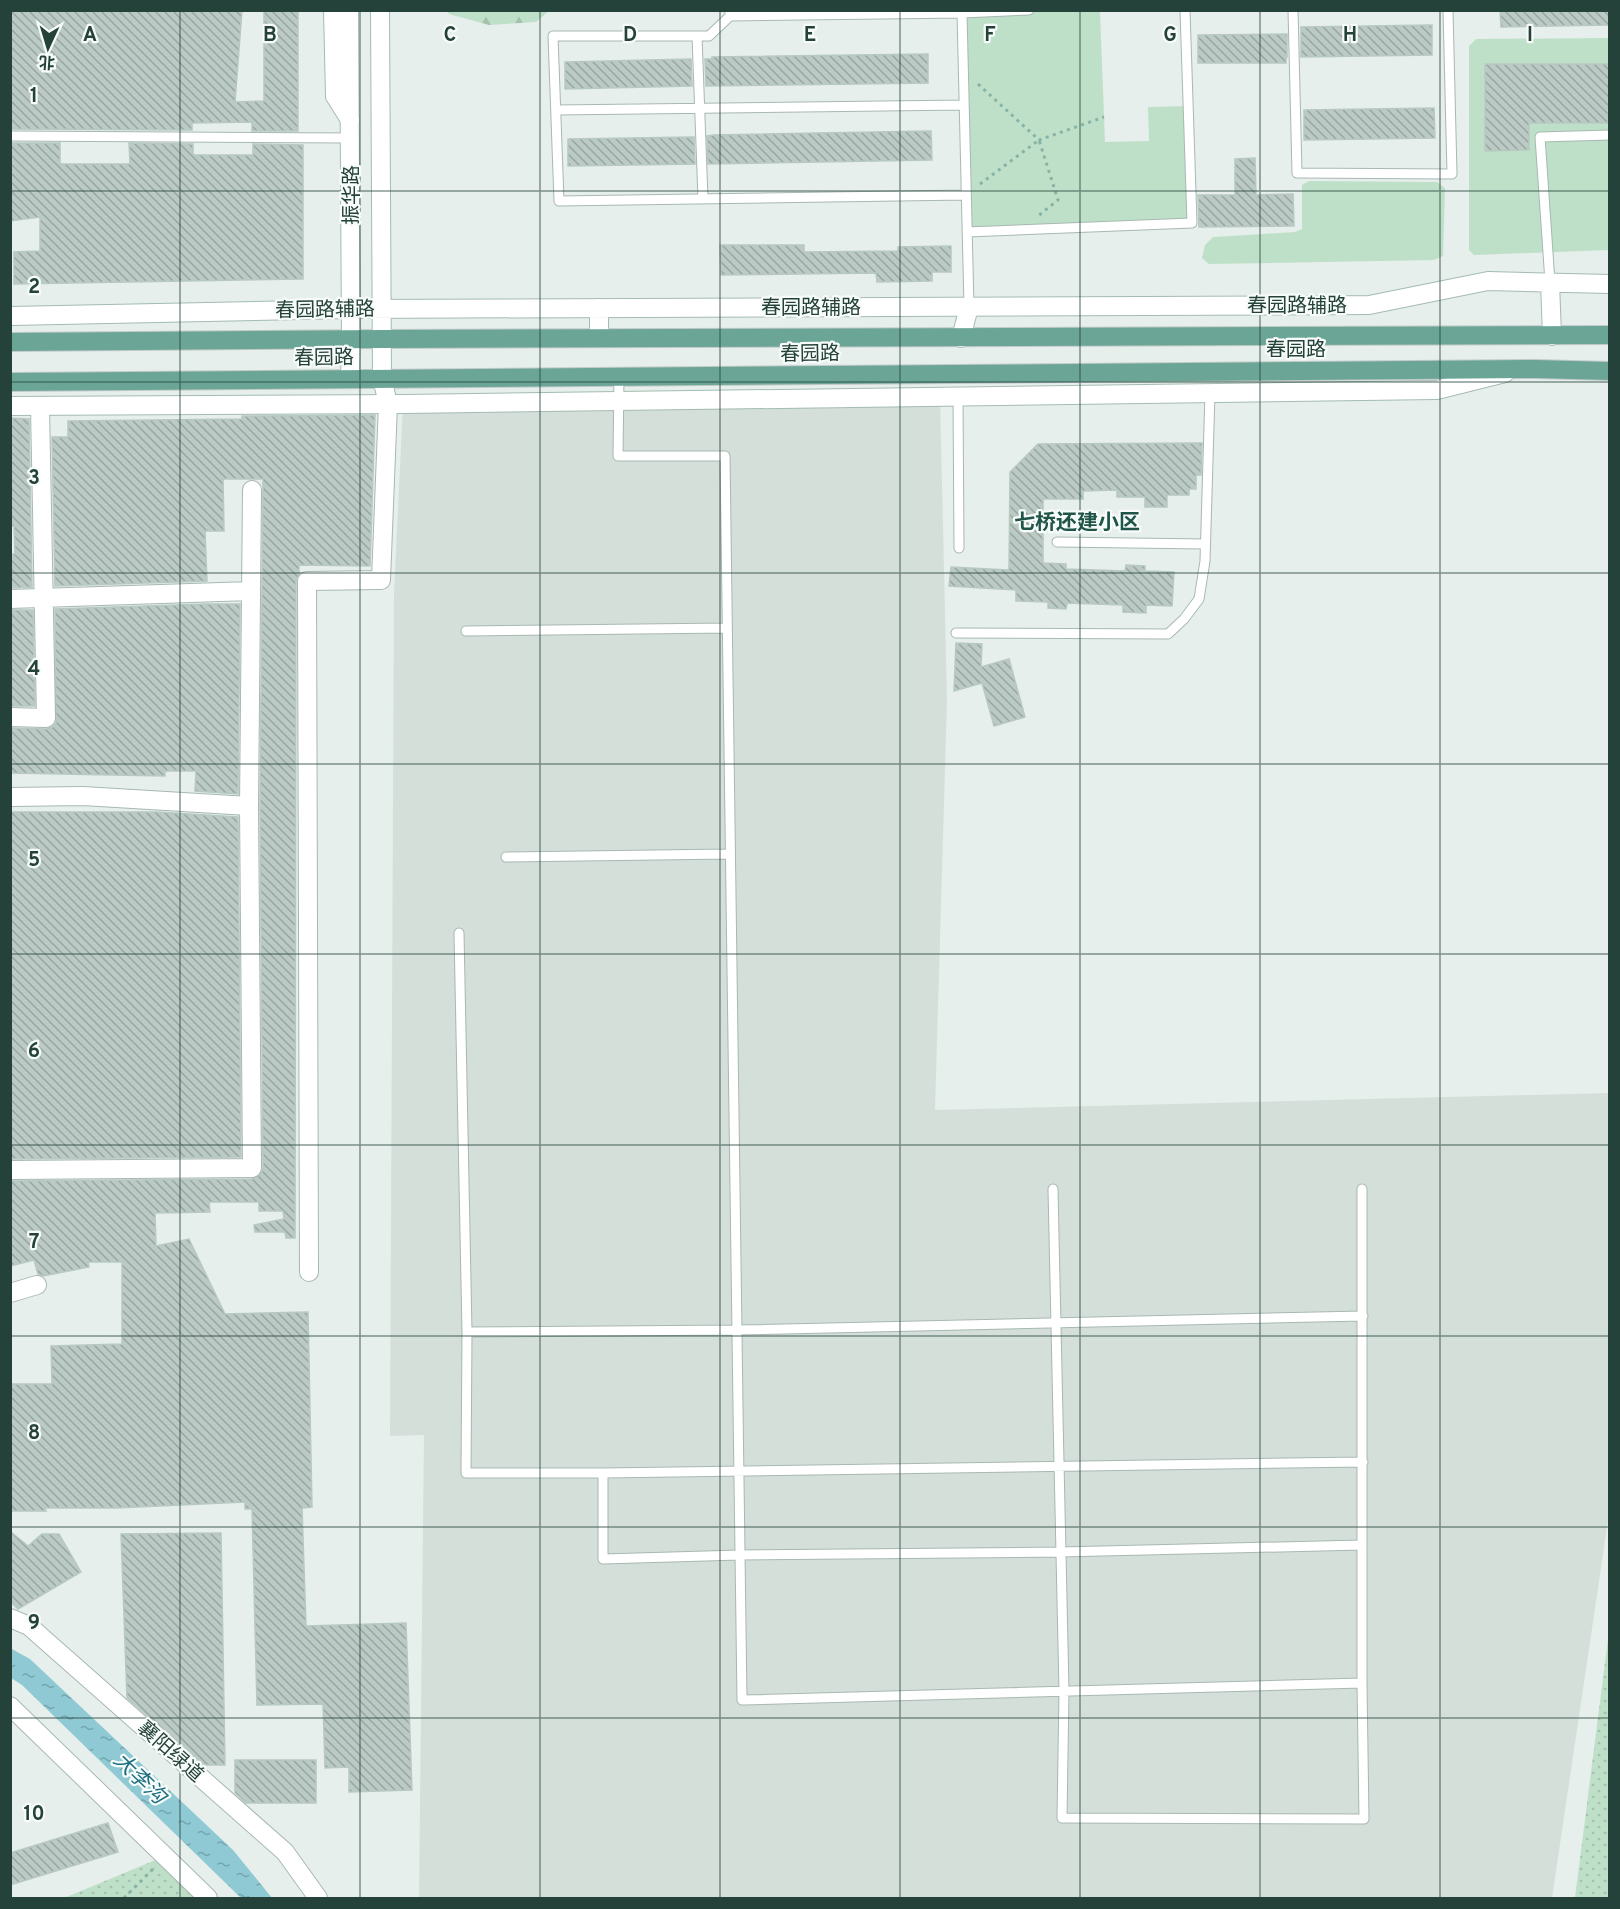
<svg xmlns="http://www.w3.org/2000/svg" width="1620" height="1909" font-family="Overpass,'Noto Sans SC',sans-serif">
<defs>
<pattern id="forest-firs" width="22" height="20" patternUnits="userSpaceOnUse" patternTransform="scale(1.5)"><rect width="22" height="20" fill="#bfe0c8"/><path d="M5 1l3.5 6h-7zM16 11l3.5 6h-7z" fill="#a4c1ad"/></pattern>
<pattern id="park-dots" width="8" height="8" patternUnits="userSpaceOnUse" patternTransform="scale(1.5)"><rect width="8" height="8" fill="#bfe0c8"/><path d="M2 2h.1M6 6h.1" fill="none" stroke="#a4c1ad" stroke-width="1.8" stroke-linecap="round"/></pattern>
<pattern id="water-ripples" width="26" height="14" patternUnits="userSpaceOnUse" patternTransform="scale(1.5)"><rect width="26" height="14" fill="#8ec9d4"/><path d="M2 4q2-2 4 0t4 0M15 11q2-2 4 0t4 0" fill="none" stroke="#74a5ad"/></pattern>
<pattern id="building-back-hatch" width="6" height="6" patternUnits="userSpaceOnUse" patternTransform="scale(1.5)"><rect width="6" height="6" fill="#bbcac4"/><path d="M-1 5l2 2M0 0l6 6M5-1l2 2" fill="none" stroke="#98a6a0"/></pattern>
</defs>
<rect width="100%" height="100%" fill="#e6efeb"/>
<path fill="#d4dfda" d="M940 397 947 701 935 1110 1609 1093V1514L1552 1898H419L424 1435 390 1436 394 593 403 404Z"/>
<path fill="#bfe0c8" d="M1029 11H1100L1105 142 1149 141 1148 107 1188 106 1192 223 967 232 962 13Z
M1609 38V250L1474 255 1469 250V46L1476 39Z
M1309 181 1437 182 1445 188 1443 256 1434 260 1209 264 1202 258 1205 245 1213 237 1295 232 1302 229V185Z"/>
<path fill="url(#forest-firs)" d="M447 11H549L536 22 489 25 449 14Z"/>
<path fill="url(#park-dots)" d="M1609 1631V1898H1575Z
M165 1856 208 1898H64Z"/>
<path fill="url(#water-ripples)" d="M10 1648 30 1659 233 1850 272 1898H241L22 1685 11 1678Z"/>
<path fill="url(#building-back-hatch)" stroke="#b8c9c2" stroke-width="1.5" d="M10 10H242L235 102 264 101V10H298V131H252V122L192 123V130L10 129Z
M1500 10H1610V25L1501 27Z
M1432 25V55L1301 57V27Z
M1287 34V57H1286V63H1198V35Z
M928 54V83L706 86 705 59H712V57Z
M691 59 692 86 565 89V62Z
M1485 64H1610L1608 123H1529V150L1485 151Z
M1434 108 1435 138 1304 140V110Z
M931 131 932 160 708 164 707 136 714 135Z
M694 137 695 164 568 166V139Z
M10 143H60V164H130L129 143 193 144V155H253V144L303 145V279L14 284V252L40 251V217L10 221Z
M1255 158 1256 195 1293 194 1294 226 1199 227 1198 195H1235V159Z
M720 245H804V252L898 251V247L951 246V272H932V281L877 282 876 273 721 275Z
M375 415 370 566 299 565V574L296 581 295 1238H286L285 1232H255L254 1225 284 1219 283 1211H259V1202H209L210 1212 155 1213 156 1246 189 1239 225 1314 308 1312 312 1507 302 1508 306 1626 406 1623 412 1790 349 1792V1767L325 1768 323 1704 257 1705 252 1509H245V1502L116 1508H44L46 1511H10V1384H52L51 1346 122 1344V1262H88L89 1267 43 1276 38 1274 34 1260 10 1266V1181L252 1179 261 1174 263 1168 260 806 263 479H223L224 531H205L207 581 55 586 52 437H68V421L242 419V416Z
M10 418 29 419 32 587 10 588V554H15L14 526H10Z
M1202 443 1201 475H1196V489H1189V495H1167V507H1145V497H1117V490L1083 491V499H1043V563L1066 564V569L1125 571 1126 565 1145 566V571L1174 572 1172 606 1146 605V613L1123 612V605L1067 603 1066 609 1048 608V602L1016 601V590L949 586 951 567 1009 570 1010 472 1038 444Z
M207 604H240L238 794 195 791 196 771H165V776L10 773V728L46 729 52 727 56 723 55 609Z
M10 610H33L35 706H10Z
M956 643 982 644 981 667 1009 659 1025 717 994 726 982 683 954 691Z
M10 812H157L238 817 241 1157 10 1159Z
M10 1531 28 1546 42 1534H59L81 1572 18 1609 10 1601Z
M221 1533 225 1765H204L127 1698 121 1534Z
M235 1760H316V1803H246L235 1793Z
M108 1823 118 1852 10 1885V1853Z"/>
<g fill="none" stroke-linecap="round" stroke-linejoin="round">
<g stroke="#a8b8b2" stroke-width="11">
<path id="lane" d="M730 10V16L962 13 969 307
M1293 10 1297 173 1452 174 1448 10
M962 13 1029 10
M730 16 709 36H553L559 201 966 195
M697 36 703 199
M556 110 964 105
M10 136 350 138
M967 232 1192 223 1185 10
M1550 282 1540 137 1610 135
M619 377 618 456H725L742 1700 1362 1683V1189
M958 397 959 548
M1057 542 1205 544
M466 631 727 628
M956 633 1168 634 1184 619 1199 599 1205 561 1210 393
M506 857 730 854
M459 933 467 1332 466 1473H603V1559L740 1555 1060 1552 1362 1545
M1053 1189 1064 1691 1062 1818 1364 1819 1362 1683
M467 1332 737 1330 1363 1316
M603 1473 1363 1462"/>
</g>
<g stroke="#a8b8b2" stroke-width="20">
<path id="street" d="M10 599 251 591
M10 717 46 718 40 407
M10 797 83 796 249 806
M10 1170 252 1168 249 806 252 490
M309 1272 307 581 381 580 388 404
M10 1293 37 1285
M10 1618 29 1626 285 1852 318 1898
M10 1706 208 1898"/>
</g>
<g stroke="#a4bbb3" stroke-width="20">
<path id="secondary" d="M333 10 335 96 350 120
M349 10 351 339 350 379
M380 10 382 378 388 404
M1550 282 1552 336
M10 316 351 309 1369 305 1488 281 1610 284
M599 338V308
M961 338 969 307
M10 406 403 404 1437 390 1505 373"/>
</g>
<g stroke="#c2cac8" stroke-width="20">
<path id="primary" d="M10 342 383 339 1610 335
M10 382 1535 369 1610 371"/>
</g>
<path stroke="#86b3a5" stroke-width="3" stroke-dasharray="3 4.5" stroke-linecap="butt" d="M978 84 1039 140 1104 117
M980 184 1039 140 1058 200 1038 216
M124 1898 154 1868"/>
<use href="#lane" stroke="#fff" stroke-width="9"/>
<use href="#street" stroke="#fff" stroke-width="18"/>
<use href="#secondary" stroke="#fff" stroke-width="18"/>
<use href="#primary" stroke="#6aa596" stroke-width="18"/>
</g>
<path fill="none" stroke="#24423a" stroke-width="1.5" stroke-opacity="0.55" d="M180 10V1898M360 10V1898M540 10V1898M720 10V1898M900 10V1898M1080 10V1898M1260 10V1898M1440 10V1898M10 191H1610M10 382H1610M10 573H1610M10 764H1610M10 954H1610M10 1145H1610M10 1336H1610M10 1527H1610M10 1718H1610"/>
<g text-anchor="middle" stroke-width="4.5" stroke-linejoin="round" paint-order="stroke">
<g font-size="20" fill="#24423a" stroke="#f7fbf9">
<text transform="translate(351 195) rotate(-90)" y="7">振华路</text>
<text x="1297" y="312">春园路辅路</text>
<text x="811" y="314">春园路辅路</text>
<text transform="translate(325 309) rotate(-1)" y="7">春园路辅路</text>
<text x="1296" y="356">春园路</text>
<text transform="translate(810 353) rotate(-1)" y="7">春园路</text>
<text transform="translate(324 357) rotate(-1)" y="7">春园路</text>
<text transform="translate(171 1751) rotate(42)" y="7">襄阳绿道</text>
</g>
<g font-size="21" font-weight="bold" fill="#1f5548" stroke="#f7fbf9">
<text x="1077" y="529">七桥还建小区</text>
</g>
<g font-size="21" font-style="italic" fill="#1c6f80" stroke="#f7fbf9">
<text transform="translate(140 1778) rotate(44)" y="7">大李沟</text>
</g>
</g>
<g font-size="20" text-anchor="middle" font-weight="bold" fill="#24423a" stroke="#f7fbf9" stroke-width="4.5" stroke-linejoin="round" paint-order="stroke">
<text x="90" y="41">A</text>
<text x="270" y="41">B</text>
<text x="450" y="41">C</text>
<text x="630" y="41">D</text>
<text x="810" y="41">E</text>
<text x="990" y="41">F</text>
<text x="1170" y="41">G</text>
<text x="1350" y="41">H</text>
<text x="1530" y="41">I</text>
<text x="34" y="102">1</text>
<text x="34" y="293">2</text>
<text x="34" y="484">3</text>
<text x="34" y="675">4</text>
<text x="34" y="866">5</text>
<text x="34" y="1057">6</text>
<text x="34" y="1248">7</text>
<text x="34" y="1439">8</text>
<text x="34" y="1629">9</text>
<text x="34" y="1820">10</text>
</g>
<rect width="1620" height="1909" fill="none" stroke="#24423a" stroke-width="24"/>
<g transform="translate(48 48) rotate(184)" stroke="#f7fbf9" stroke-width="4.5" paint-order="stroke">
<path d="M0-4.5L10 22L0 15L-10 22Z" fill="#24423a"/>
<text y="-9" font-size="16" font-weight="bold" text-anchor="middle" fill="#24423a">北</text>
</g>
</svg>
